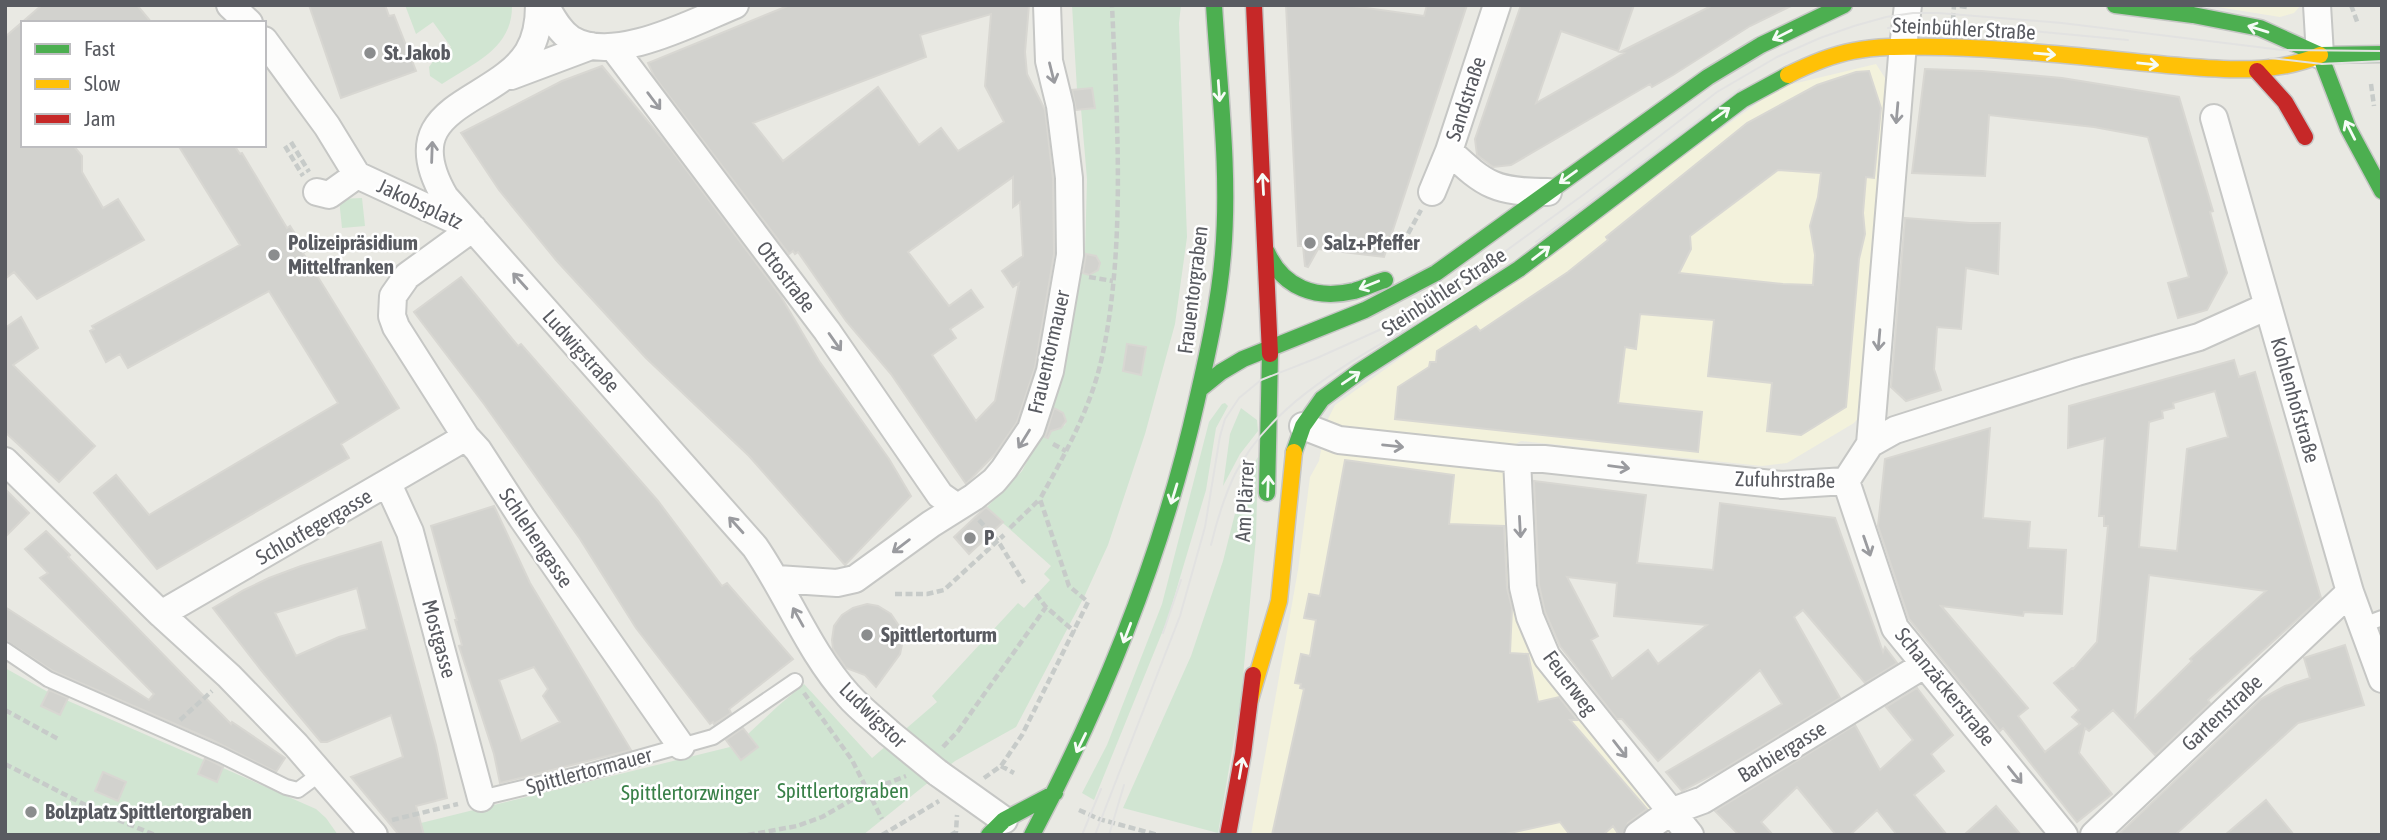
<svg xmlns="http://www.w3.org/2000/svg" width="2387" height="840" font-family="'Asap Condensed',sans-serif">
<rect width="100%" height="100%" fill="#e9e9e3"/>
<path fill="#f3f2dc" d="M2205 5H2301L2294 13 2280 17Z
M1876 64 1887 81 1860 416 1854 423 1787 463 1762 466 1521 441 1512 446 1518 589 1660 812 1639 835H1251L1298 570 1310 477 1319 461 1326 423 1335 405 1780 87Z"/>
<path fill="#d1e5d2" d="M405 5H512C513 48 474 63 442 84L430 76 429 67 434 60 451 47 433 22 416 34Z
M1072 5H1181L1179 23 1187 237 1175 324 1145 434 1108 545 1085 595 1016 727 955 761 863 835H424L421 823 730 747 741 760 758 747 748 734 778 706 804 684 872 758 937 702 932 696 1018 603 1024 608 1050 580 1044 574 1051 566 986 508 1022 471 1045 426 1057 429 1065 425C1068 415 1061 411 1052 407L1063 374 1081 272 1097 271 1100 263 1096 256 1085 253 1087 179 1081 109 1095 107 1092 88 1077 90Z
M362 198 365 226 342 228 339 199Z
M1225 403 1228 406 1216 428 1206 490 1168 618 1094 800 1082 793 1107 745 1162 604 1209 422 1222 404Z
M1241 408 1257 420 1258 431 1240 454 1223 486 1230 434Z
M1258 457 1256 537 1241 698 1218 833 1123 808 1191 656 1223 561 1243 482Z
M5 668 48 692 41 706 59 714 66 700 204 760 217 782 223 768 316 809 326 818 338 835H5Z"/>
<path fill="#d2d2ce" stroke="#d8d7d2" stroke-width="2" fill-rule="evenodd" d="M42 5H137L152 23H23V145H73L82 156V172L103 208 118 199 144 240 37 299 14 272 5 279V37Z
M309 5H385L389 16 394 15 416 71 341 98Z
M790 5H1029L1025 52 1027 74 1045 110 1053 179 1054 254 1035 367 1017 422 995 454 966 484 891 374 846 321 798 252 795 254 793 251 789 254 654 76 648 63ZM991 14 985 86 1004 122 958 151 941 128 919 145 878 87 783 161 753 123 926 57 920 35ZM1013 177V207L1020 202 1023 256 1002 271 1013 287 1019 283 995 401 976 421 932 355 956 338 950 329 983 307 971 290 949 306 908 252Z
M1286 5H1345L1424 16 1427 5H1467L1384 257 1318 249 1308 267 1305 266 1303 246H1298Z
M1521 5H1634L1618 51 1561 31 1536 103 1624 53 1620 52 1713 5H1793L1750 26 1673 75 1652 87 1650 84 1511 165 1493 167 1477 155 1475 139Z
M602 66 670 148 780 295 819 361 889 459 911 496 845 565 749 456 646 358 556 260 499 190 461 133 562 81Z
M1925 69 1982 71 2062 78 2179 97 2213 211 2210 212 2227 273 2207 310 2178 318 2168 283 2189 277 2148 137 2094 127 1989 115 1985 176 1912 173Z
M1869 71 1881 108 1874 178 1866 177 1863 213 1865 234 1859 259 1846 407 1801 435 1767 431 1772 383 1708 376 1714 320 1640 314 1636 349 1625 347 1618 403 1702 412 1698 452 1395 419 1398 387 1429 367 1430 362H1436L1437 351 1476 326 1480 331 1568 272 1608 240 1606 237 1747 123 1817 85 1856 72ZM1778 170 1821 173 1818 197 1810 226 1815 255 1813 285 1783 284 1679 273 1691 249 1690 236Z
M1092 88 1095 108 1076 110 1072 90Z
M178 145H234L240 154 242 153 287 228 290 226 306 251 303 253 399 408 341 444 349 458 157 569 94 493 116 475 149 515 338 403 269 291 128 368 120 354 106 362 90 331 94 329 92 326 240 245Z
M1905 218 1970 223H2000L1998 274 1966 268 1961 329 1937 327 1934 369 1941 390 1906 401 1891 387Z
M1086 254 1096 256 1100 263 1098 270 1089 275 1083 273Z
M461 277 518 346 521 344 658 501 722 586 727 583 793 659 729 709 731 713 714 724 713 722 710 724 636 628 580 539 484 404 414 312Z
M21 317 38 348 13 365 95 446 59 482 5 432V328Z
M1127 344 1146 347 1141 375 1123 371Z
M2234 360 2239 377 2255 372 2321 598 2208 700 2210 703 2155 755 2113 710 2089 731 2085 728 2079 753 2112 794 2077 822 2003 728 2000 731 1909 619 1878 526 1885 459 1990 428 1983 518 2030 522 2028 548 2066 550 2062 614 2024 612 2023 616 1941 606 2028 708 2018 716 2045 752 2080 724 2072 717 2079 710 2054 683 2072 668 2073 669 2097 642 2108 526H2104V516H2099L2105 438 2068 448 2069 406ZM2215 391 2228 437 2187 449 2177 551 2139 547 2149 422 2163 418 2162 411 2174 408 2173 403ZM2149 575 2266 591 2190 659 2192 661 2135 717Z
M1054 408 1063 413 1066 421 1061 428 1051 431 1048 438 1045 437Z
M1345 460 1454 475 1449 524 1504 526 1507 588 1512 608 1510 653 1528 654 1538 702 1559 697 1577 720H1570L1647 809 1628 823 1623 835H1619L1613 826 1603 835H1570L1560 822 1501 835H1272L1304 689 1300 688 1301 684 1295 683 1301 654 1310 656 1316 620 1304 618 1309 594 1320 596Z
M1534 481 1646 495 1637 563 1713 570 1720 503 1835 518 1883 652 1885 647 1897 663 1865 683 1803 610 1794 617 1840 698 1722 770 1682 791 1666 772 1782 704 1760 670 1658 761 1622 719H1617L1560 646 1545 612 1539 585ZM1567 577 1617 583 1614 616 1707 625 1658 664 1648 650 1612 679 1591 640 1598 636Z
M5 489 29 513 5 537Z
M494 506 530 583 631 750 500 783 494 754 459 646 462 645 455 620H457L431 526ZM534 667 548 689 543 696 560 722 521 741 499 680Z
M986 507 1003 522 969 554 954 537Z
M46 531 70 555 68 557 231 724 232 722 285 758 276 772 212 740 53 671 5 640V607L149 700 154 694 40 578 48 573 25 549Z
M381 542 436 745 447 798 416 806 424 835H399L351 777 403 757 391 715 327 742H321L261 670 213 608 244 590 269 578 301 566ZM357 588 367 629 339 637 296 656 275 613Z
M867 604 878 606 891 614 901 629 903 640 900 654 876 687 865 675 846 668 833 649 832 640 834 626 842 615 853 608Z
M2345 645 2364 705 2298 723 2175 835H2118L2261 699 2285 686 2310 678 2304 658Z
M1917 688 1953 735 1931 754 1944 771 1914 795 1947 835H1897L1877 810 1850 835H1836L1797 787 1761 822 1773 835H1739L1715 811 1855 725 1880 770 1913 740 1886 707Z
M49 690 68 698 60 715 41 706Z
M743 728 758 747 741 760 726 740Z
M205 758 223 767 217 782 198 774Z
M103 772 126 782 118 801 95 791Z
M2266 800 2294 835H2225Z
M1996 806 2021 835H1964Z"/>
<g fill="none" stroke-linecap="round" stroke-linejoin="round">
<g stroke="#c6c7c5" stroke-width="18">
<path id="lane" d="M2361 626 2382 618
M5 650 48 679 221 755 286 787 298 790 321 773
M481 798 585 773 713 737 795 681"/>
</g>
<g stroke="#c6c7c5" stroke-width="30">
<path id="street" d="M230 5 249 23
M539 5C539 22 537 37 528 52 494 106 391 104 445 197L755 547C788 595 809 652 848 695 859 708 875 720 888 732
M545 5C552 17 559 31 571 39 614 65 693 22 735 5
M2317 5 2320 55
M264 40 327 126 357 175 465 225
M613 47 827 331 940 495 957 507
M511 76 591 46
M2214 118 2350 592 2382 679
M1449 151C1486 186 1496 192 1548 192
M317 192 329 195 357 175
M1432 192 1449 151 1497 5
M473 228 407 276 393 296 392 316 396 327 466 437 478 450 522 518 681 746
M1303 426 1339 440 1517 459H1544L1782 485 1846 481
M1870 444 1902 56 1908 5
M1517 459 1523 587 1530 617 1547 657 1690 835
M5 461 161 614 229 676 296 745 374 835
M1846 481 1870 444 1895 430 2077 372 2199 337 2268 306
M1846 481 1895 628 2064 835
M388 484 410 532 481 798
M777 579 837 583 855 579 931 524 974 497 994 481 1004 469 1031 429 1050 371 1070 255 1069 178 1060 106 1049 61 1047 5
M161 614 466 437
M938 773 1004 820
M1638 835 1670 812 1703 800 1924 665
M2094 835 2350 592"/>
</g>
<g stroke="#c6c6c5" stroke-width="19">
<path id="fast" d="M2115 5 2193 15 2260 28 2320 55 2382 54
M2320 55 2348 128 2382 191
M1267 252C1283 288 1316 300 1354 291 1365 288 1374 283 1385 280
M1200 389 1221 372 1243 359 1365 310 1436 273 1708 77 1761 45 1844 5
M1294 452 1303 426 1322 399 1360 371 1519 269 1742 100 1788 75
M1267 493 1270 354
M989 835 1004 820 1055 793
M1032 835C1105 697 1163 553 1197 400 1208 352 1219 303 1223 254 1230 171 1219 88 1214 5"/>
</g>
<g stroke="#c6c6c5" stroke-width="19">
<path id="slow" d="M1788 75C1808 65 1831 55 1853 51 1883 45 1913 47 1944 47 2018 49 2093 58 2167 65 2219 69 2271 76 2320 55
M1250 700 1279 601 1294 452"/>
</g>
<g stroke="#c6c6c5" stroke-width="19">
<path id="jam" d="M1254 5 1270 354
M2257 71 2285 102 2305 137
M1228 835 1243 754 1253 675"/>
</g>
<path stroke="#c7cbc9" stroke-width="4.5" stroke-dasharray="7 3.5" stroke-linecap="butt" d="M2351 5 2358 24
M1953 20 1954 5 1967 7
M2371 84 2374 106
M291 142 309 172
M285 146 303 176
M1398 252 1421 210
M1089 277 1113 281
M1053 444 1066 451
M979 520 998 541 1024 583
M1010 528 1040 499
M895 594H927L944 590 1004 535
M1036 594 1046 607 1075 632
M804 693 852 760 882 819
M5 710 60 740
M180 720 212 691
M943 747 958 731 1046 607
M5 764 101 813 155 835
M1001 766 1014 773
M984 778 1001 766 1022 735 1088 602 1069 586 1040 499C1065 454 1091 408 1102 357 1126 247 1117 118 1112 5
M1079 810 1099 819 1158 835
M392 820 458 804
M748 835 797 826 822 817 867 791 906 776
M882 835 939 801
M951 835 956 832 957 815"/>
<use href="#lane" stroke="#fcfcfb" stroke-width="14"/>
<use href="#street" stroke="#fcfcfb" stroke-width="26"/>
<use href="#fast" stroke="#4caf50" stroke-width="16"/>
<use href="#slow" stroke="#ffc107" stroke-width="16"/>
<use href="#jam" stroke="#c62828" stroke-width="16"/>
<path stroke="#e2e2e1" stroke-width="2" d="M1888 28 1937 22 2128 40
M2270 58 2322 64 2382 61
M1536 242 1740 89
M1211 545C1217 520 1224 497 1235 474 1281 384 1396 342 1476 285
M1163 633 1181 580
M1082 835 1101 789
M1095 835 1180 616 1205 527 1220 436 1225 419 1239 398 1261 380 1317 358 1386 327 1463 282 1583 195 1717 92 1777 57 1820 38 1854 26 1886 17 1913 13H1938L2062 23 2282 50 2382 51
M1109 835 1124 785"/>
<g stroke="#c6c7c5" stroke-width="30" stroke-linecap="butt">
<path id="street-bridge" d="M888 732 938 773"/>
</g>
<use href="#street-bridge" stroke="#fcfcfb" stroke-width="26"/>
</g>
<defs><path id="oneway-shaft" d="M-6 0H5M1.5-3L5.5 0L1.5 3" fill="none" stroke-width="1.6" stroke-linecap="round" stroke-linejoin="round" transform="scale(1.75)"/></defs>
<g stroke="#f6fbf6">
<use href="#oneway-shaft" transform="translate(2258 29) rotate(-163)"/>
<use href="#oneway-shaft" transform="translate(1782 35) rotate(153)"/>
<use href="#oneway-shaft" transform="translate(2045 54) rotate(5)"/>
<use href="#oneway-shaft" transform="translate(2148 64) rotate(6)"/>
<use href="#oneway-shaft" transform="translate(1219 91) rotate(86)"/>
<use href="#oneway-shaft" transform="translate(1721 114) rotate(-36)"/>
<use href="#oneway-shaft" transform="translate(2350 130) rotate(-117)"/>
<use href="#oneway-shaft" transform="translate(1568 177) rotate(144)"/>
<use href="#oneway-shaft" transform="translate(1263 184) rotate(-93)"/>
<use href="#oneway-shaft" transform="translate(1541 253) rotate(-37)"/>
<use href="#oneway-shaft" transform="translate(1369 285) rotate(158)"/>
<use href="#oneway-shaft" transform="translate(1351 378) rotate(-34)"/>
<use href="#oneway-shaft" transform="translate(1268 486) rotate(-88)"/>
<use href="#oneway-shaft" transform="translate(1174 494) rotate(107)"/>
<use href="#oneway-shaft" transform="translate(1127 633) rotate(111)"/>
<use href="#oneway-shaft" transform="translate(1081 743) rotate(116)"/>
<use href="#oneway-shaft" transform="translate(1241 768) rotate(-80)"/>
</g>
<g stroke="#9a9b9f">
<use href="#oneway-shaft" transform="translate(1052 73) rotate(76)"/>
<use href="#oneway-shaft" transform="translate(654 101) rotate(53)"/>
<use href="#oneway-shaft" transform="translate(1897 113) rotate(95)"/>
<use href="#oneway-shaft" transform="translate(432 152) rotate(-88)"/>
<use href="#oneway-shaft" transform="translate(520 281) rotate(-132)"/>
<use href="#oneway-shaft" transform="translate(1879 340) rotate(95)"/>
<use href="#oneway-shaft" transform="translate(835 342) rotate(55)"/>
<use href="#oneway-shaft" transform="translate(1024 439) rotate(122)"/>
<use href="#oneway-shaft" transform="translate(1393 446) rotate(6)"/>
<use href="#oneway-shaft" transform="translate(1619 467) rotate(7)"/>
<use href="#oneway-shaft" transform="translate(736 525) rotate(-132)"/>
<use href="#oneway-shaft" transform="translate(1520 527) rotate(87)"/>
<use href="#oneway-shaft" transform="translate(901 546) rotate(143)"/>
<use href="#oneway-shaft" transform="translate(1867 546) rotate(71)"/>
<use href="#oneway-shaft" transform="translate(798 617) rotate(-119)"/>
<use href="#oneway-shaft" transform="translate(1620 749) rotate(52)"/>
<use href="#oneway-shaft" transform="translate(2015 775) rotate(51)"/>
</g>
<g fill="#8b8d8e" stroke="#fff" stroke-width="2.5">
<circle cx="370" cy="53" r="7"/>
<circle cx="1310" cy="243" r="7"/>
<circle cx="274" cy="255" r="7"/>
<circle cx="970" cy="538" r="7"/>
<circle cx="867" cy="635" r="7"/>
<circle cx="31" cy="812" r="7"/>
</g>
<g text-anchor="middle" stroke-width="5" stroke-linejoin="round" paint-order="stroke">
<g font-size="21" fill="#595b61" stroke="#fff">
<text transform="translate(1964 29) rotate(3)" y="7">Steinbühler Straße</text>
<text transform="translate(1466 99) rotate(-72)" y="7">Sandstraße</text>
<text transform="translate(420 204) rotate(25)" y="7">Jakobsplatz</text>
<text transform="translate(786 277) rotate(53)" y="7">Ottostraße</text>
<text transform="translate(1193 290) rotate(-83)" y="7">Frauentorgraben</text>
<text transform="translate(1444 292) rotate(-33)" y="7">Steinbühler Straße</text>
<text transform="translate(581 351) rotate(48)" y="7">Ludwigstraße</text>
<text transform="translate(1049 352) rotate(-77)" y="7">Frauentormauer</text>
<text transform="translate(2295 400) rotate(74)" y="7">Kohlenhofstraße</text>
<text transform="translate(1785 480) rotate(1)" y="7">Zufuhrstraße</text>
<text transform="translate(1245 501) rotate(-87)" y="7">Am Plärrer</text>
<text transform="translate(314 527) rotate(-30)" y="7">Schlotfegergasse</text>
<text transform="translate(536 538) rotate(56)" y="7">Schlehengasse</text>
<text transform="translate(439 639) rotate(75)" y="7">Mostgasse</text>
<text transform="translate(1570 683) rotate(53)" y="7">Feuerweg</text>
<text transform="translate(1945 687) rotate(51)" y="7">Schanzäckerstraße</text>
<text transform="translate(2222 713) rotate(-43)" y="7">Gartenstraße</text>
<text transform="translate(873 715) rotate(44)" y="7">Ludwigstor</text>
<text transform="translate(1782 752) rotate(-31)" y="7">Barbiergasse</text>
<text transform="translate(589 771) rotate(-15)" y="7">Spittlertormauer</text>
</g>
<g font-size="21" font-weight="bold" fill="#595b61" stroke="#fff" text-anchor="start">
<text x="384" y="60">St. Jakob</text>
<text x="288" y="250">Polizeipräsidium<tspan x="288" dy="24">Mittelfranken</tspan></text>
<text x="1324" y="250">Salz+Pfeffer</text>
<text x="984" y="545">P</text>
<text x="881" y="642">Spittlertorturm</text>
<text x="45" y="819">Bolzplatz Spittlertorgraben</text>
</g>
<g font-size="21" fill="#398048" stroke="#fff">
<text x="843" y="798">Spittlertorgraben</text>
<text x="690" y="800">Spittlertorzwinger</text>
</g>
</g>
<rect width="2387" height="840" fill="none" stroke="#595b61" stroke-width="14"/>
<rect x="21" y="21" width="245" height="126" fill="#ffffff" stroke="#bdbdc0" stroke-width="2"/>
<rect x="35" y="44" width="35" height="10" fill="#4caf50" stroke="#bdbdc0" stroke-width="2"/>
<text x="84" y="56" font-size="21" fill="#595b61">Fast</text>
<rect x="35" y="79" width="35" height="10" fill="#ffc107" stroke="#bdbdc0" stroke-width="2"/>
<text x="84" y="91" font-size="21" fill="#595b61">Slow</text>
<rect x="35" y="114" width="35" height="10" fill="#c62828" stroke="#bdbdc0" stroke-width="2"/>
<text x="84" y="126" font-size="21" fill="#595b61">Jam</text>
</svg>
